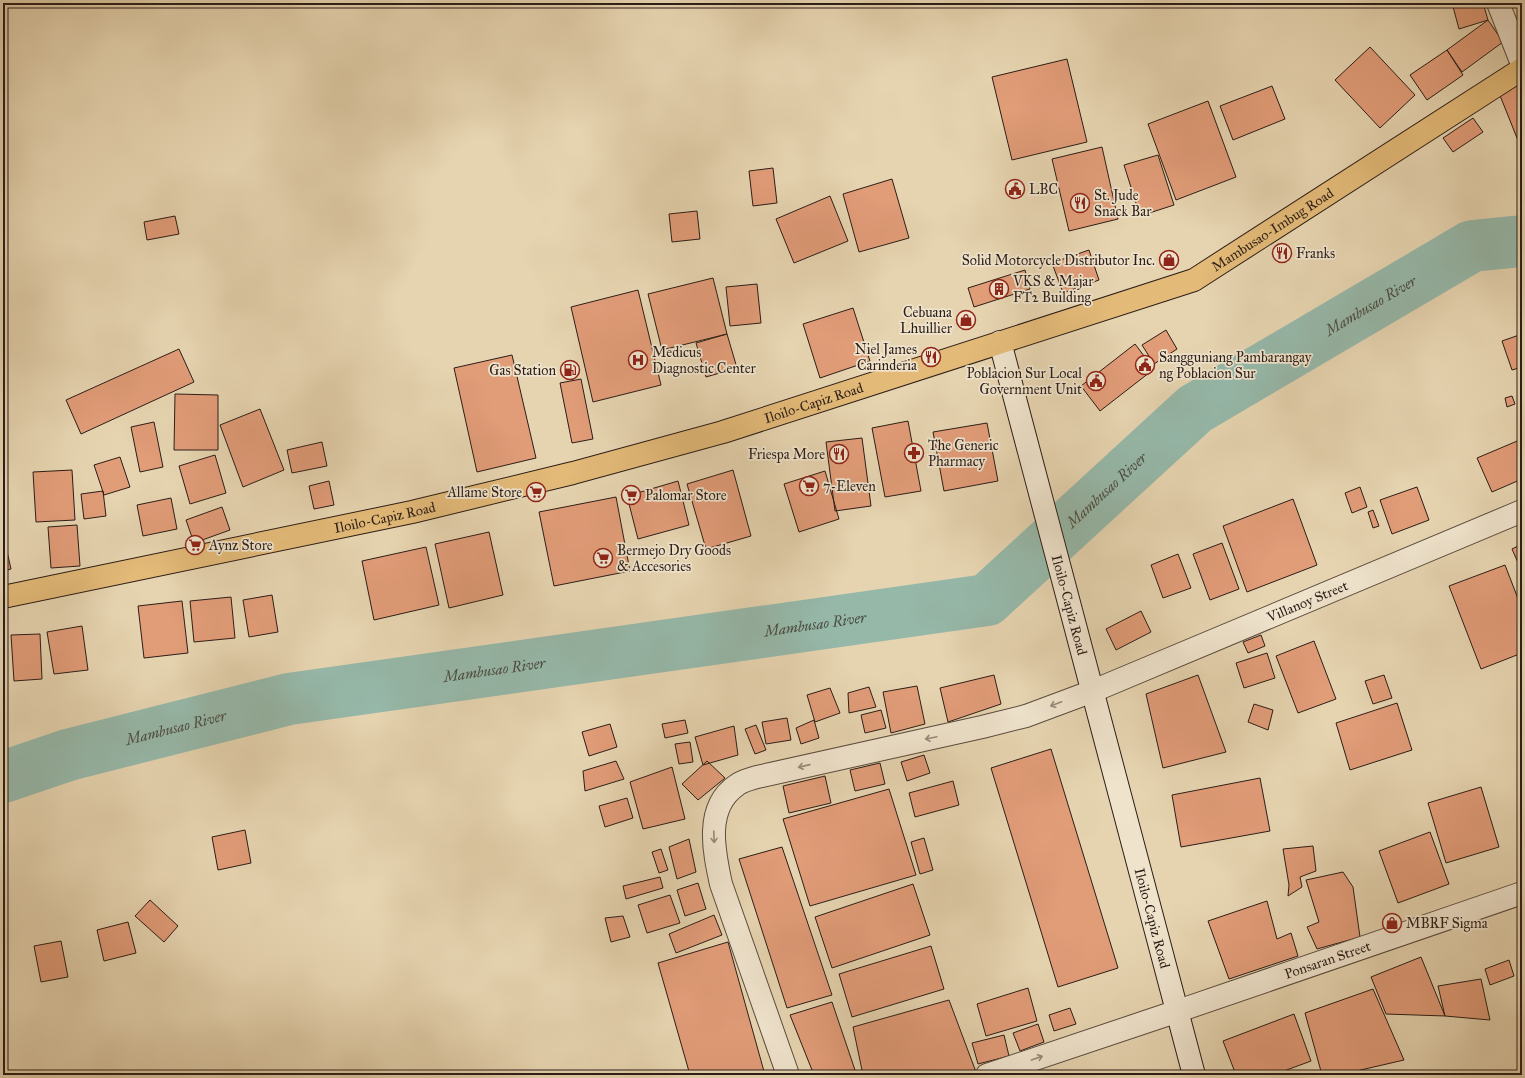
<svg xmlns="http://www.w3.org/2000/svg" width="1525" height="1078" font-family="'IM FELL Great Primer',serif">
<rect width="100%" height="100%" fill="#e6d4b0"/>
<filter id="stains"><feTurbulence type="fractalNoise" baseFrequency=".005" numOctaves="4"/><feColorMatrix values="0 0 0 0 .2 0 0 0 0 .09 0 0 0 0 .02 0 0 0 .5 -.17"/></filter>
<radialGradient id="worn" r=".72"><stop offset=".6" stop-color="#630" stop-opacity="0"/><stop offset="1" stop-color="#630" stop-opacity=".3"/></radialGradient>
<g fill="none" stroke-linecap="round" stroke-linejoin="round">
<path stroke="#96b8a9" stroke-width="52" id="s1" d="M3 777 68 755 289 699 987 600 1195 409 1472 246 1522 241"/>
</g>
<path fill="#e19c78" stroke="#2b1d17" d="M1452 3H1483L1488 20 1459 29Z
M1488 20 1503 42 1462 72 1447 50Z
M1370 47 1415 95 1380 128 1335 80Z
M1447 50 1463 75 1427 100 1410 75Z
M1067 59 1087 142 1012 160 992 77Z
M1522 84V142L1519 143 1499 93Z
M1272 86 1285 119 1233 140 1220 106Z
M1208 101 1236 177 1176 200 1148 124Z
M1473 118 1483 132 1453 152 1443 138Z
M1102 147 1118 219 1069 231 1052 159Z
M1158 155 1174 205 1140 216 1124 165Z
M773 168 777 203 753 206 749 171Z
M892 179 909 238 859 252 843 194Z
M830 196 848 241 794 263 776 219Z
M697 211 700 239 672 242 669 214Z
M175 216 179 234 147 240 144 222Z
M1089 250 1099 280 1063 293 1052 263Z
M1025 270 1030 289 974 307 968 288Z
M713 278 727 334 662 350 648 294Z
M757 284 761 323 730 326 726 287Z
M638 290 661 385 593 402 571 307Z
M853 308 870 361 820 378 803 324Z
M1166 330 1177 349 1154 364 1142 345Z
M727 334 737 368 706 377 696 343Z
M1522 334V367L1512 370 1502 341Z
M1135 344 1154 369 1100 411 1081 386Z
M179 349 194 382 81 434 66 400Z
M512 355 536 458 477 472 454 368Z
M581 379 593 439 572 443 560 383Z
M175 394 218 395V450H174Z
M1512 396 1515 404 1507 407 1505 398Z
M260 409 284 470 243 487 220 425Z
M908 421 921 491 885 497 872 428Z
M154 422 163 467 140 472 131 427Z
M987 423 998 481 944 491 933 432Z
M862 438 871 506 835 511 826 442Z
M1522 439V479L1492 492 1477 458Z
M322 442 327 466 292 473 287 450Z
M215 455 226 493 190 504 179 466Z
M120 457 130 487 104 495 94 465Z
M72 470 75 520 36 522 33 472Z
M733 470 751 536 706 549 687 484Z
M825 471 839 519 799 532 784 484Z
M329 481 334 505 314 509 309 486Z
M678 481 689 525 638 539 627 496Z
M1360 487 1367 507 1352 513 1345 493Z
M1417 487 1429 520 1392 534 1380 500Z
M103 491 106 516 84 519 81 494Z
M616 497 630 571 554 586 539 512Z
M171 498 177 529 143 536 137 505Z
M1293 499 1317 565 1247 592 1223 526Z
M222 507 230 530 194 543 186 520Z
M1373 510 1379 526 1373 528 1368 512Z
M77 525 80 566 51 568 48 527Z
M489 532 503 595 449 608 435 544Z
M3 534 11 569 3 571Z
M1222 543 1239 589 1210 600 1193 554Z
M1522 544V572L1512 549Z
M426 547 439 605 374 620 362 561Z
M1178 554 1191 588 1163 598 1151 565Z
M1505 565 1522 609V653L1481 669 1449 586Z
M272 595 278 632 249 637 243 600Z
M231 597 235 638 194 642 190 601Z
M182 601 188 653 144 658 138 606Z
M1141 611 1151 632 1116 650 1106 629Z
M82 626 88 670 54 674 47 632Z
M40 634 42 679 14 681 11 635Z
M1261 635 1265 646 1248 653 1243 642Z
M1314 641 1336 699 1298 713 1276 656Z
M1267 653 1275 678 1244 688 1236 663Z
M3 658 7 684 3 685Z
M994 675 1001 704 948 722 940 688Z
M1198 675 1226 752 1163 768 1146 694Z
M1384 675 1392 698 1373 704 1365 681Z
M917 686 925 724 891 733 883 692Z
M869 687 876 707 849 713 848 693Z
M830 688 840 713 815 722 807 695Z
M1397 703 1412 750 1350 770 1336 723Z
M1254 704 1273 710 1268 730 1248 722Z
M881 710 886 728 865 733 861 715Z
M787 718 791 740 766 744 762 722Z
M685 720 688 733 665 738 662 724Z
M814 720 819 738 801 744 796 728Z
M610 724 617 747 589 756 582 732Z
M756 725 766 750 755 754 745 729Z
M734 726 738 755 703 765 695 737Z
M690 742 693 762 679 764 675 744Z
M1051 749 1118 968 1058 987 991 768Z
M924 755 930 773 907 781 901 762Z
M616 761 624 779 585 791 583 771Z
M707 761 725 778 698 800 682 784Z
M880 763 885 784 855 791 850 770Z
M672 767 685 819 643 829 630 782Z
M825 776 831 803 789 813 783 786Z
M1260 778 1270 831 1181 847 1172 795Z
M953 781 959 805 915 817 909 793Z
M1481 787 1499 847 1446 863 1428 803Z
M889 789 916 875 810 906 783 819Z
M627 798 633 818 605 827 599 806Z
M245 830 251 863 218 870 212 837Z
M1430 832 1449 884 1398 903 1379 851Z
M924 838 933 870 920 874 911 842Z
M689 839 696 872 677 879 669 847Z
M1313 846 1316 871 1300 877 1302 887 1288 896 1289 885 1283 849Z
M782 847 832 995 787 1008 739 859Z
M661 849 668 870 659 873 652 852Z
M1343 872 1353 887 1360 937 1317 949 1307 927 1319 922 1306 880Z
M660 877 663 888 626 899 623 886Z
M698 883 706 909 685 916 677 890Z
M913 884 930 935 832 968 815 917Z
M670 895 680 923 647 933 638 905Z
M150 900 178 926 164 942 135 916Z
M1267 901 1277 939 1291 933 1298 956 1229 979 1208 921Z
M714 915 722 935 676 953 669 934Z
M623 916 630 937 611 942 605 918Z
M128 922 136 953 104 961 97 930Z
M61 941 68 977 41 982 34 946Z
M728 942 765 1075H690L658 963Z
M931 946 944 989 852 1017 839 974Z
M1421 957 1445 1016 1386 1014 1371 977Z
M1509 960 1514 976 1490 985 1485 969Z
M1481 979 1490 1020 1445 1016 1438 986Z
M1028 988 1037 1021 986 1036 977 1004Z
M1373 989 1404 1060 1339 1075H1322L1305 1013Z
M949 1000 976 1072 967 1075H863L853 1027Z
M832 1002 856 1073 850 1075H814L790 1015Z
M1070 1008 1076 1024 1054 1031 1049 1015Z
M1294 1014 1311 1061 1273 1075H1236L1223 1041Z
M1038 1024 1044 1042 1020 1051 1013 1033Z
M1004 1035 1009 1056 978 1064 972 1043Z"/>
<g fill="none" stroke-linecap="round" stroke-linejoin="round">
<g stroke="#5a4b3d" stroke-width="24">
<g id="minor">
<path d="M1498 3 1522 64"/>
<path id="s2" d="M788 1075 721 884C714 852 704 807 737 785 742 781 751 779 757 777L982 727 1026 716 1093 691 1522 511"/>
<path d="M987 1075 1178 1011"/>
</g>
</g>
<g stroke="#5a4b3d" stroke-width="24">
<g id="tertiary">
<path id="s3" d="M1178 1011 1522 893"/>
</g>
</g>
<g stroke="#2b1d17" stroke-width="24">
<g id="secondary">
<path id="s4" d="M1000 342 1194 1075"/>
</g>
</g>
<g stroke="#2b1d17" stroke-width="24">
<g id="primary">
<path id="s5" d="M3 597 412 512 573 473 723 432 1194 280 1522 69"/>
</g>
</g>
<use href="#minor" stroke="#efe3cc" stroke-width="22"/>
<use href="#tertiary" stroke="#efe3cc" stroke-width="22"/>
<use href="#secondary" stroke="#efe3cc" stroke-width="22"/>
<use href="#primary" stroke="#e3ba78" stroke-width="22"/>
</g>
<defs><path id="oneway-shaft" d="M-6 0H5M1.5-3L5.5 0L1.5 3" fill="none" stroke-width="1.6" stroke-linecap="round" stroke-linejoin="round"/></defs>
<g stroke="#978a7b">
<use href="#oneway-shaft" transform="translate(1056 704) rotate(159)"/>
<use href="#oneway-shaft" transform="translate(931 738) rotate(168)"/>
<use href="#oneway-shaft" transform="translate(804 766) rotate(167)"/>
<use href="#oneway-shaft" transform="translate(714 837) rotate(88)"/>
<use href="#oneway-shaft" transform="translate(1037 1058) rotate(-19)"/>
</g>
<defs>
<g id="civic-ring" transform="scale(1)"><circle r="9.5" fill="#efe3cc" stroke="#8f2418" stroke-width="1.5"/><path d="M-.6-6.5H3V-4.5H.6V-3L4-1V1h2V6H-6V1h2V-1L-.6-3ZM-1.2 2.5V6h2.4V2.5Z" fill="#8f2418"/></g>
<g id="restaurant-ring" transform="scale(1)"><circle r="9.5" fill="#efe3cc" stroke="#8f2418" stroke-width="1.5"/><path d="M-5-6h1v4h1v-4h1v4h1v-4h1v5L-1.5 .5V6h-2V.5L-5-1ZM5-6V6H3V1.5H1.5Q1.5-4 5-6Z" fill="#8f2418"/></g>
<g id="shop-ring" transform="scale(1)"><circle r="9.5" fill="#efe3cc" stroke="#8f2418" stroke-width="1.5"/><path d="M-5-2.5h2.3a2.7 3.5 0 0 1 5.4 0H5L5.5 6h-11ZM-1.5-2.5h3a1.5 2.3 0 0 0-3 0Z" fill="#8f2418"/></g>
<g id="building-ring" transform="scale(1)"><circle r="9.5" fill="#efe3cc" stroke="#8f2418" stroke-width="1.5"/><path d="M-4-6H4V6H1V3H-1V6H-4ZM-2.5-4.3h1.7v1.8h-1.7ZM.8-4.3h1.7v1.8H.8ZM-2.5-1h1.7V.8h-1.7ZM.8-1h1.7V.8H.8Z" fill="#8f2418"/></g>
<g id="hospital-ring" transform="scale(1)"><circle r="9.5" fill="#efe3cc" stroke="#8f2418" stroke-width="1.5"/><path d="M-5-5h3v3.5h4V-5h3V5h-3V1.5h-4V5h-3Z" fill="#8f2418"/></g>
<g id="fuel-ring" transform="scale(1)"><circle r="9.5" fill="#efe3cc" stroke="#8f2418" stroke-width="1.5"/><path d="M-5.5-6h7V0h2V4h1.3V-2.5L3-4.5l.8-.8L6-3V5H2.5V1h-1V6h-7ZM-4.2-4.7v3.2H.2V-4.7Z" fill="#8f2418"/></g>
<g id="pharmacy-ring" transform="scale(1)"><circle r="9.5" fill="#efe3cc" stroke="#8f2418" stroke-width="1.5"/><path d="M-2-6h4v4h4v4h-4v4h-4v-4h-4v-4h4Z" fill="#8f2418"/></g>
<g id="supermarket-ring" transform="scale(1)"><circle r="9.5" fill="#efe3cc" stroke="#8f2418" stroke-width="1.5"/><path d="M-6-5.5h2.5l.6 2H6L4.5 2H-2.5L-4.4-4H-6ZM-1.5 3.2a1.3 1.3 0 1 0 .1 0ZM3 3.2a1.3 1.3 0 1 0 .1 0Z" fill="#8f2418"/></g>
</defs>
<g fill-rule="evenodd">
<use href="#civic-ring" x="1015" y="189"/>
<use href="#restaurant-ring" x="1080" y="203"/>
<use href="#restaurant-ring" x="1282" y="253"/>
<use href="#shop-ring" x="1169" y="260"/>
<use href="#building-ring" x="999" y="289"/>
<use href="#shop-ring" x="966" y="320"/>
<use href="#restaurant-ring" x="931" y="357"/>
<use href="#hospital-ring" x="638" y="360"/>
<use href="#civic-ring" x="1145" y="365"/>
<use href="#fuel-ring" x="570" y="370"/>
<use href="#civic-ring" x="1096" y="381"/>
<use href="#pharmacy-ring" x="914" y="453"/>
<use href="#restaurant-ring" x="839" y="454"/>
<use href="#supermarket-ring" x="809" y="486"/>
<use href="#supermarket-ring" x="536" y="492"/>
<use href="#supermarket-ring" x="631" y="495"/>
<use href="#supermarket-ring" x="195" y="545"/>
<use href="#supermarket-ring" x="603" y="558"/>
<use href="#shop-ring" x="1392" y="923"/>
</g>
<g text-anchor="middle" stroke-width="3.5" stroke-linejoin="round" paint-order="stroke">
<g font-size="14" fill="#2b1d17" stroke="#efe3cc" text-anchor="start">
<text x="1029" y="194">LBC</text>
<text x="1094" y="200">St. Jude<tspan x="1094" dy="16">Snack Bar</tspan></text>
<text x="1296" y="258">Franks</text>
<text x="1155" y="265" text-anchor="end">Solid Motorcycle Distributor Inc.</text>
<text x="1013" y="286">VKS &amp; Majar<tspan x="1013" dy="16">FT2 Building</tspan></text>
<text x="952" y="317" text-anchor="end">Cebuana<tspan x="952" dy="16">Lhuillier</tspan></text>
<text x="917" y="354" text-anchor="end">Niel James<tspan x="917" dy="16">Carinderia</tspan></text>
<text x="652" y="357">Medicus<tspan x="652" dy="16">Diagnostic Center</tspan></text>
<text x="1159" y="362">Sangguniang Pambarangay<tspan x="1159" dy="16">ng Poblacion Sur</tspan></text>
<text x="556" y="375" text-anchor="end">Gas Station</text>
<text x="1082" y="378" text-anchor="end">Poblacion Sur Local<tspan x="1082" dy="16">Government Unit</tspan></text>
<text x="928" y="450">The Generic<tspan x="928" dy="16">Pharmacy</tspan></text>
<text x="825" y="459" text-anchor="end">Friespa More</text>
<text x="823" y="491">7-Eleven</text>
<text x="522" y="497" text-anchor="end">Allame Store</text>
<text x="645" y="500">Palomar Store</text>
<text x="209" y="550">Aynz Store</text>
<text x="617" y="555">Bermejo Dry Goods<tspan x="617" dy="16">&amp; Accesories</tspan></text>
<text x="1406" y="928">MBRF Sigma</text>
</g>
<g font-size="14" fill="#2b1d17" stroke="#efe3cc">
<text dy="5" stroke="none"><textPath href="#s5" startOffset="1327">Mambusao-Imbug Road</textPath></text>
<text dy="5" stroke="none"><textPath href="#s5" startOffset="834">Iloilo-Capiz Road</textPath></text>
<text dy="5" stroke="none"><textPath href="#s5" startOffset="390">Iloilo-Capiz Road</textPath></text>
<text dy="5" stroke="none"><textPath href="#s2" startOffset="911">Villanoy Street</textPath></text>
<text dy="5" stroke="none"><textPath href="#s4" startOffset="272">Iloilo-Capiz Road</textPath></text>
<text dy="5" stroke="none"><textPath href="#s4" startOffset="596">Iloilo-Capiz Road</textPath></text>
<text dy="5" stroke="none"><textPath href="#s3" startOffset="158">Ponsaran Street</textPath></text>
</g>
<g font-size="15" font-style="italic" fill="#4b4c43" stroke="#efe3cc">
<text dy="5" stroke="none"><textPath href="#s1" startOffset="1488">Mambusao River</textPath></text>
<text dy="5" stroke="none"><textPath href="#s1" startOffset="1164">Mambusao River</textPath></text>
<text dy="5" stroke="none"><textPath href="#s1" startOffset="828">Mambusao River</textPath></text>
<text dy="5" stroke="none"><textPath href="#s1" startOffset="504">Mambusao River</textPath></text>
<text dy="5" stroke="none"><textPath href="#s1" startOffset="180">Mambusao River</textPath></text>
</g>
</g>
<rect width="1525" height="1078" fill="none" stroke="#e6d4b0" stroke-width="16"/>
<rect x="4" y="4" width="1517" height="1070" fill="none" stroke="#2b1d17" stroke-width="2"/>
<rect x="8" y="8" width="1509" height="1062" fill="none" stroke="#2b1d17"/>
<rect width="100%" height="100%" filter="url(#stains)"/>
<rect width="100%" height="100%" fill="url(#worn)"/>
</svg>
